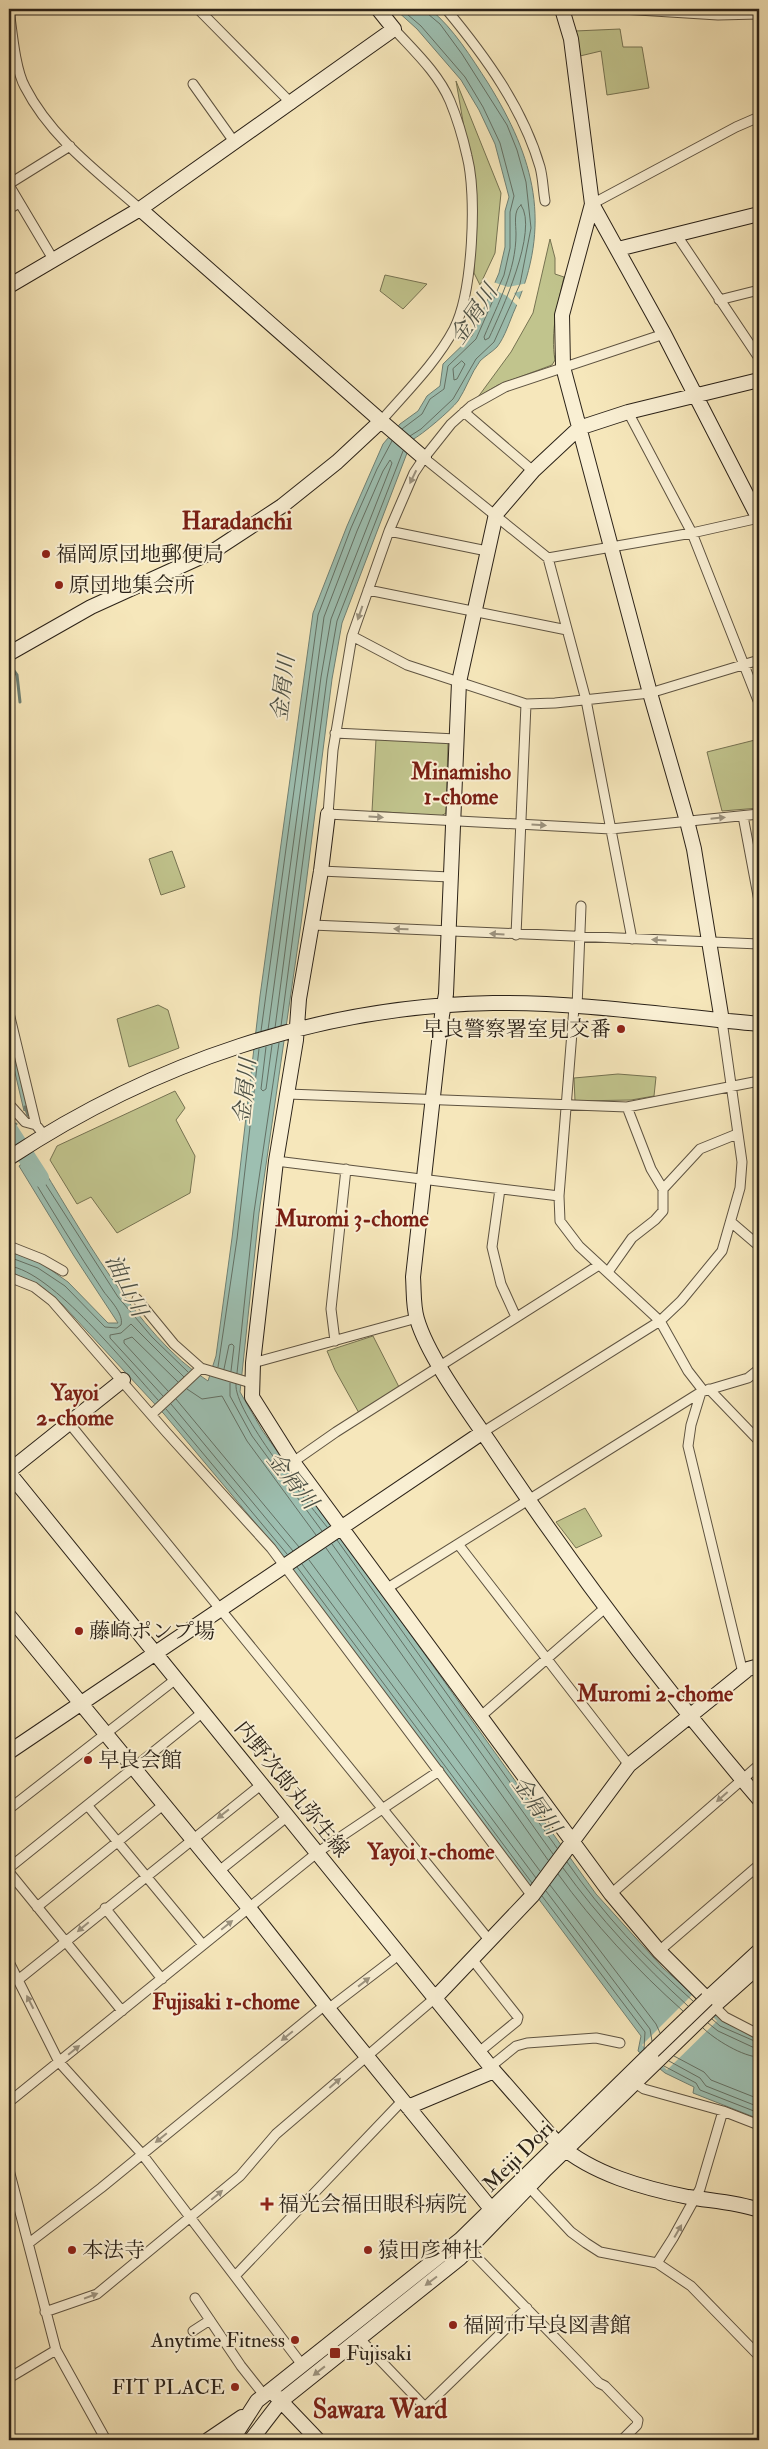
<svg xmlns="http://www.w3.org/2000/svg" width="768" height="2449" font-family="'IM FELL Double Pica','Noto Serif JP',serif">
<rect width="100%" height="100%" fill="#f6e7bb"/>
<filter id="stains"><feTurbulence type="fractalNoise" baseFrequency=".004" numOctaves="4"/><feColorMatrix values="0 0 0 0 .2 0 0 0 0 .09 0 0 0 0 .02 0 0 0 .5 -.17"/></filter>
<radialGradient id="worn" r=".72"><stop offset=".6" stop-color="#630" stop-opacity="0"/><stop offset="1" stop-color="#630" stop-opacity=".3"/></radialGradient>
<path fill="#c1c48d" stroke="#767352" d="M620 29 623 47H642L649 88 607 95 601 51 580 56 575 31Z
M456 81 501 193 495 253 480 285 474 273 476 197Z
M550 239 555 258V274L564 277C558 304 550 332 555 360L552 365 498 385 478 397 511 352 533 313Z
M385 275 427 284 403 309 380 291Z
M376 739 448 743 446 813 441 816 372 811Z
M759 739V808L722 811 707 752Z
M172 851 185 887 161 895 149 859Z
M158 1005 168 1010 179 1048 129 1067 117 1019Z
M618 1074 656 1077 654 1096 631 1100 575 1101 574 1078Z
M175 1091 185 1108 176 1120 195 1156 190 1193 117 1233 91 1197 77 1204 50 1160 57 1146Z
M373 1336 399 1387 359 1413 335 1370 327 1351Z
M585 1508 602 1536 576 1548 556 1522Z"/>
<path fill="#9dbfb1" stroke="#6f8074" d="M395 9H430C454 29 471 57 488 83 535 159 552 224 515 309 510 320 505 337 497 347 492 352 485 356 480 361 471 373 466 389 458 401 450 411 423 434 412 440L342 623 332 679 301 924 259 1213 240 1392 262 1430 289 1468 346 1544 596 1894 663 1968 723 2021 759 2039V2119L693 2093 694 2087 665 2073 638 2051 641 2036 278 1550 164 1414 62 1304 43 1288 9 1271V1251L41 1263 68 1282 108 1323H118L74 1256 19 1166 34 1154C79 1226 136 1335 208 1381L216 1356 232 1238 260 996 313 613 347 526 383 444 400 424 418 411 427 396 440 386 443 364 472 336 499 273 505 247V211L509 197 495 144 479 110 461 80 417 29Z
M9 1028 28 1108 24 1111 9 1047Z"/>
<path fill="#f6e7bb" d="M493 282 508 287 528 283 525 290 514 293 521 301 518 306 507 296 490 288Z
M692 1995 717 2021 667 2070 642 2045Z"/>
<g fill="none" stroke-linecap="round" stroke-linejoin="round">
<path stroke="#647064" stroke-width="1" d="M401 9 421 26 465 77 483 107 500 143 514 196 510 212V248L504 275 476 339 448 366 444 389 430 399 422 414 402 429
M521 205C539 230 501 312 489 338L485 340 484 337C498 303 516 271 516 234 516 225 513 210 521 205Z
M462 361 465 364 457 379 454 380 453 369Z
M410 436 421 429 453 399 476 359 494 342 520 284 531 228 526 182 517 150 507 125 462 54 440 24 428 14 427 9
M281 1026 327 678 337 621 403 451
M268 1030 324 617 357 531 383 471 390 460 392 463 389 471 331 619 321 677 275 1028
M261 1031 318 615 351 528 377 469 392 441
M266 1047 261 1089 263 1091 266 1089 272 1045
M9 1257 38 1268 65 1286 105 1327 117 1328 121 1325C124 1314 110 1300 104 1292 77 1252 52 1210 27 1169V1166L32 1163 118 1297 152 1337 188 1372
M9 1266C52 1271 128 1367 158 1400
M218 1367 237 1239 259 1049
M224 1369 229 1345 232 1344 234 1346 231 1371
M237 1373 254 1212 279 1043
M230 1383V1396L252 1436 322 1531
M236 1384C233 1411 308 1503 327 1527
M187 1389 202 1399 222 1396 247 1441 316 1535
M168 1391 124 1343V1340L132 1337 178 1382
M163 1396 110 1338V1335L121 1333 131 1324 184 1377
M176 1399 299 1547
M171 1404 293 1551
M166 1409 287 1554
M337 1540 557 1848
M332 1544 553 1854
M326 1548 548 1860
M309 1560 540 1871
M302 1564 536 1878
M297 1567 532 1883
M567 1862C603 1914 646 1960 693 2001
M563 1868C599 1918 642 1964 688 2006
M558 1874C594 1924 637 1970 683 2011
M550 1885 656 2024 660 2033
M546 1891 650 2029 652 2041
M542 1896 645 2032 644 2049
M712 2019 720 2026 759 2043
M708 2023 718 2031 759 2050
M703 2028C714 2039 743 2057 759 2057
M674 2056 704 2072 711 2080 759 2099
M669 2061 700 2078 706 2086 759 2107
M664 2066 696 2083 700 2090 759 2113"/>
<path stroke="#6f8074" stroke-width="3" d="M9 664 17 675 20 702
M25 1107 28 1115
M9 1129 16 1124"/>
<path stroke="#9dbfb1" stroke-width="18" d="M9 1130 40 1178"/>
<g stroke="#5e5341" stroke-width="11">
<path id="street" d="M9 9C12 30 15 69 25 87 51 138 99 173 140 209
M198 9 292 104
M446 9C485 56 523 108 540 167 543 178 543 190 545 201
M622 9 718 15 759 14
M193 84 235 143
M9 184 70 146
M9 185 53 259
M592 204 736 127 759 117
M9 209 19 203
M676 234 759 358
M719 300 759 290
M664 334 505 387 471 406 451 424 424 458 414 473 389 531 352 636 333 750 328 814 611 829 759 814
M464 412 533 471
M628 412 692 533 759 703
M381 421C406 392 436 363 454 329 473 292 477 195 467 156 463 138 457 118 450 101 438 73 415 52 394 29
M424 458 548 558 692 533 759 518
M389 531 487 551
M548 558 586 700 632 939
M368 590 567 630
M352 636 407 665 526 704 555 703 650 693 759 660
M335 733 456 739
M743 816 759 901
M321 871 450 877
M312 925 759 944
M516 935 526 704
M574 1007 559 1196 560 1221 579 1246 660 1321 688 1371 702 1389 691 1425 688 1446 743 1673
M577 1007 581 906
M9 1013 36 1125
M288 1094 627 1107 759 1081
M9 1104 25 1122 36 1125 44 1135
M276 1161 559 1196
M500 1189 492 1247 501 1284 516 1317
M663 1189 700 1149 737 1134
M731 1222 759 1246
M9 1246 42 1259 63 1271
M608 1272 632 1238 655 1220 663 1211V1189L651 1169 627 1107
M9 1277 34 1287 52 1301 167 1433 271 1548 532 1896
M137 1299 174 1344 201 1368 251 1383
M335 1341 331 1309 346 1169
M253 1363 417 1318
M709 1389 759 1441
M152 1414 201 1368
M69 1423 490 1941
M483 1432 660 1321 681 1301 722 1251 740 1188 742 1162 722 1021
M293 1462 336 1432 599 1265
M458 1544 629 1765
M386 1589 701 1392 748 1378 758 1370
M480 1717 605 1608
M88 1806 203 1945
M9 1809 176 1679
M9 1868 203 1712
M219 1871 288 1816
M9 1872 122 2011
M611 1894 759 1765
M37 1907 163 1805
M105 1908 162 1979
M659 1951 759 1865
M472 1959 518 2017 517 2021 479 2052
M9 1962 59 2062 142 2154 303 2366
M18 1980 262 1784
M714 2006 725 2017 756 2033 759 2030
M328 2009 400 1954
M490 2067 516 2046 527 2043 596 2038 620 2043
M635 2083 644 2089 723 2111 759 2125
M9 2102 318 1852 439 1771
M9 2170 56 2350 106 2440
M529 2187 571 2232 586 2243 600 2252 657 2263 691 2286 759 2356
M29 2243 101 2188 325 2005
M465 2245 599 2383 605 2386 638 2420 637 2425 622 2440
M657 2263 673 2238 700 2189 723 2111
M236 2275 403 2100
M195 2298 241 2366 264 2395
M45 2312 97 2294 240 2176 276 2134 435 1998
M193 2331 210 2320
M359 2338 425 2407 527 2308
M9 2378 56 2350"/>
</g>
<g stroke="#2b2218" stroke-width="16">
<path id="secondary" d="M562 9 571 39 592 204 664 334 759 519
M592 204 562 315 563 367 650 693 687 821 694 849 722 1021
M618 249 759 214
M9 286 140 209 394 29 378 9
M759 380 628 412 579 428 533 471 496 514 459 682 446 994 442 1015 413 1277C414 1291 413 1306 417 1319 428 1357 469 1412 492 1446 574 1569 663 1687 759 1799
M381 421 424 458
M9 651 10 653 91 607 212 552 282 506 337 462 381 421 140 209
M328 814 321 871 299 999 296 1040 276 1161 253 1363 252 1397 293 1462 611 1894 659 1951 714 2006
M9 1158C153 1063 319 1006 493 1003 581 1002 671 1016 759 1024
M9 1471 123 1380
M9 1473 494 2071 558 2144C593 2174 643 2188 688 2197 712 2201 736 2202 759 2210
M9 1616 249 1908 325 2005 492 2210
M9 1752 483 1432
M435 1998 532 1896 629 1765 748 1669 759 1666
M707 1999 759 1951
M408 2107 494 2071
M276 2396 318 2440
M208 2440 242 2417
M232 2440 257 2401 461 2239 653 2051
M251 2440 281 2401 460 2258 546 2169 714 2006 759 1966"/>
</g>
<use href="#street" stroke="#f9efd3" stroke-width="9"/>
<use href="#secondary" stroke="#f9efd3" stroke-width="14"/>
<g stroke="#2b2218" stroke-width="16" stroke-linecap="butt">
<path id="secondary-bridge" d="M653 2051 707 1999"/>
</g>
<use href="#secondary-bridge" stroke="#f9efd3" stroke-width="14"/>
</g>
<defs><path id="oneway-solid" d="M-6-.8H1V-3.2L6.5 0L1 3.2V.8H-6Z" transform="scale(1.25)"/></defs>
<g fill="#9c937f">
<use href="#oneway-solid" transform="translate(413 477) rotate(116)"/>
<use href="#oneway-solid" transform="translate(360 613) rotate(109)"/>
<use href="#oneway-solid" transform="translate(376 817) rotate(3)"/>
<use href="#oneway-solid" transform="translate(718 818) rotate(-6)"/>
<use href="#oneway-solid" transform="translate(539 825) rotate(3)"/>
<use href="#oneway-solid" transform="translate(401 929) rotate(-178)"/>
<use href="#oneway-solid" transform="translate(497 934) rotate(-177)"/>
<use href="#oneway-solid" transform="translate(659 940) rotate(-177)"/>
<use href="#oneway-solid" transform="translate(722 1797) rotate(139)"/>
<use href="#oneway-solid" transform="translate(223 1814) rotate(142)"/>
<use href="#oneway-solid" transform="translate(227 1925) rotate(-39)"/>
<use href="#oneway-solid" transform="translate(83 1927) rotate(140)"/>
<use href="#oneway-solid" transform="translate(364 1982) rotate(-38)"/>
<use href="#oneway-solid" transform="translate(30 2002) rotate(-117)"/>
<use href="#oneway-solid" transform="translate(287 2036) rotate(141)"/>
<use href="#oneway-solid" transform="translate(74 2050) rotate(-39)"/>
<use href="#oneway-solid" transform="translate(335 2083) rotate(-41)"/>
<use href="#oneway-solid" transform="translate(161 2138) rotate(141)"/>
<use href="#oneway-solid" transform="translate(217 2195) rotate(-40)"/>
<use href="#oneway-solid" transform="translate(678 2231) rotate(-60)"/>
<use href="#oneway-solid" transform="translate(431 2281) rotate(143)"/>
<use href="#oneway-solid" transform="translate(91 2296) rotate(-21)"/>
<use href="#oneway-solid" transform="translate(319 2371) rotate(142)"/>
</g>
<g fill="#8f2418" stroke="#f9efd3" stroke-width="2">
<circle cx="46" cy="554" r="5"/>
<circle cx="59" cy="585" r="5"/>
<circle cx="621" cy="1029" r="5"/>
<circle cx="79" cy="1631" r="5"/>
<circle cx="88" cy="1760" r="5"/>
<path d="M264.5 2196.5h5v5h5v5h-5v5h-5v-5h-5v-5h5z"/>
<circle cx="72" cy="2250" r="5"/>
<circle cx="368" cy="2250" r="5"/>
<circle cx="453" cy="2325" r="5"/>
<circle cx="295" cy="2340" r="5"/>
<rect x="329" y="2347" width="12" height="12" rx="2.5"/>
<circle cx="235" cy="2387" r="5"/>
</g>
<g text-anchor="middle" stroke-width="4" stroke-linejoin="round" paint-order="stroke">
<g font-size="21" fill="#2b2218" stroke="#f9efd3" text-anchor="start">
<text x="56" y="561">福岡原団地郵便局</text>
<text x="69" y="592">原団地集会所</text>
<text x="611" y="1036" text-anchor="end">早良警察署室見交番</text>
<text x="89" y="1638">藤崎ポンプ場</text>
<text x="98" y="1767">早良会館</text>
<text x="278" y="2211">福光会福田眼科病院</text>
<text x="82" y="2257">本法寺</text>
<text x="378" y="2257">猿田彦神社</text>
<text x="463" y="2332">福岡市早良図書館</text>
<text x="285" y="2347" text-anchor="end">Anytime Fitness</text>
<text x="346" y="2360">Fujisaki</text>
<text x="225" y="2394" text-anchor="end">FIT PLACE</text>
</g>
<g font-size="21" fill="#2b2218" stroke="#f9efd3">
<text transform="translate(292 1789) rotate(51)" y="7">内野次郎丸弥生線</text>
<text transform="translate(518 2156) rotate(-45)" y="7">Meiji Dori</text>
</g>
<g font-size="22" font-style="italic" fill="#4d5146" stroke="#f9efd3">
<text transform="translate(473 314) rotate(-56)" y="8">金屑川</text>
<text transform="translate(282 688) rotate(-83)" y="8">金屑川</text>
<text transform="translate(244 1091) rotate(-84)" y="8">金屑川</text>
<text transform="translate(127 1285) rotate(64)" y="8">油山川</text>
<text transform="translate(293 1480) rotate(51)" y="8">金屑川</text>
<text transform="translate(537 1805) rotate(54)" y="8">金屑川</text>
</g>
<g font-size="22" font-weight="bold" fill="#7a1f14" stroke="#f9efd3">
<text x="461" y="779">Minamisho<tspan x="461" dy="25">1-chome</tspan></text>
<text x="352" y="1226">Muromi 3-chome</text>
<text x="75" y="1400">Yayoi<tspan x="75" dy="25">2-chome</tspan></text>
<text x="655" y="1701">Muromi 2-chome</text>
<text x="431" y="1859">Yayoi 1-chome</text>
<text x="226" y="2009">Fujisaki 1-chome</text>
</g>
<g font-size="24" font-weight="bold" fill="#7a1f14" stroke="#f9efd3">
<text x="237" y="529">Haradanchi</text>
</g>
<g font-size="26" font-weight="bold" fill="#7a1f14" stroke="#f9efd3">
<text x="380" y="2418">Sawara Ward</text>
</g>
</g>
<rect width="768" height="2449" fill="none" stroke="#f6e7bb" stroke-width="30"/>
<rect x="10" y="10" width="748" height="2429" fill="none" stroke="#2b2218" stroke-width="2.5"/>
<rect x="15" y="15" width="738" height="2419" fill="none" stroke="#2b2218"/>
<rect width="100%" height="100%" filter="url(#stains)"/>
<rect width="100%" height="100%" fill="url(#worn)"/>
</svg>
